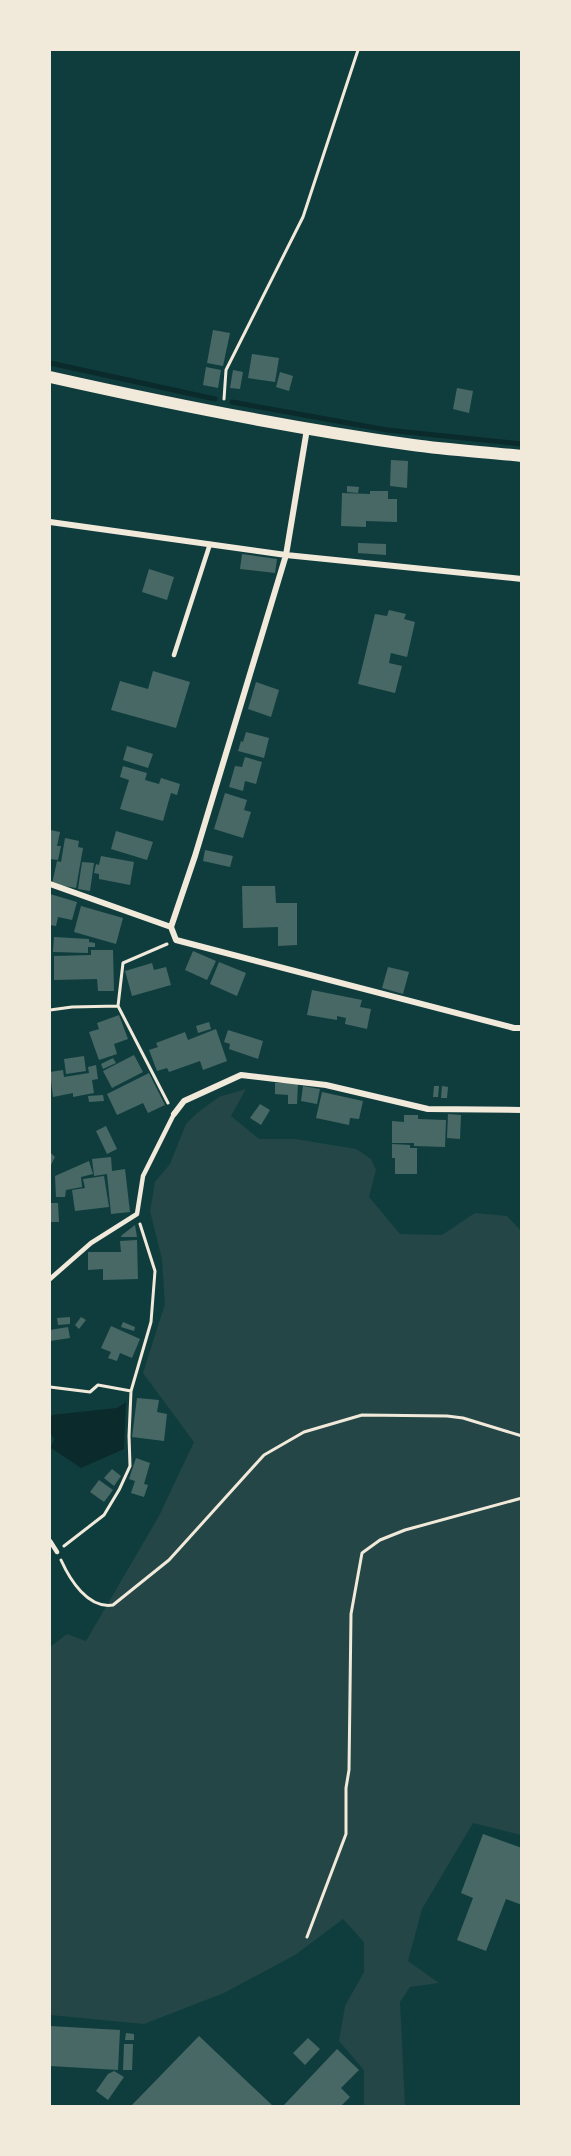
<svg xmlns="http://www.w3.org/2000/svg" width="571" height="2156" font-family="Quicksand,sans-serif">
<rect width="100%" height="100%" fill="#0f3d3e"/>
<path fill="#244646" d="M246 1089 231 1116 259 1139H295L356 1149 371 1159 376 1170 369 1197 400 1234 442 1235 475 1213 507 1216 521 1231V1835L473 1823 422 1909 408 1961 439 1983 410 1987 400 2002 405 2106H364V2070L339 2041 345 2006 364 1972V1942L343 1919 295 1955 224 1993 144 2024 50 2015V1647L67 1634 86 1641 159 1516 194 1442 143 1373 165 1304 162 1259 150 1211 155 1182 170 1164 186 1124 197 1113 219 1097Z"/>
<path fill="#0a2a2b" d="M126 1402 124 1449 81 1468 51 1448 54 1439C49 1432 47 1422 52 1415L117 1408Z"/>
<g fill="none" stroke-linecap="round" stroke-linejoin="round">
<path stroke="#0a2a2b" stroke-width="5" d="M50 363 215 399
M232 402 387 430 522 444"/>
</g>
<path fill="#486865" d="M213 330 230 333 223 366 207 363Z
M252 354 279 358 275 382 248 378Z
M206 367 221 370 218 388 203 385Z
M233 370 243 372 240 389 230 388Z
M280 372 293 376 289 391 276 387Z
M457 388 473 391 469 413 453 409Z
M391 460 408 461 407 488 390 486Z
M347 486 359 487 358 493 347 492Z
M370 491H388V499H397V522L366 521V527L341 526 342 493 370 494Z
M358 543 386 544V555L358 553Z
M242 554 277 559 275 573 240 569Z
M149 569 174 577 167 600 142 592Z
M389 610 406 614 404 619 415 622 407 657 391 653 389 663 402 666 395 693 358 684 375 614 387 616Z
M153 671 190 682 176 728 111 710 120 681 148 689Z
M256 682 279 690 271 717 248 709Z
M246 732 269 738 264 758 238 751 241 741 243 742Z
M127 746 153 754 148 768 123 760Z
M245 757 262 762 256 784 245 781 243 791 229 787 235 766 242 767Z
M123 766 147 773 145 780 159 784 161 778 180 784 177 795 171 793 163 821 120 809 129 780 120 777Z
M225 793 247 800 244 810 251 812 243 838 214 829Z
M50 830 60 832 57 846H61L58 860 50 859Z
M116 831 153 842 147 860 111 849Z
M65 838 79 841 78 847 83 848 76 888 52 884 57 861 61 862Z
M205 850 233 856 230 867 203 861Z
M101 856 134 862 130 885 99 879V874L94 873 96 864 99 865Z
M82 862 94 863 90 891 78 889Z
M242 886H275L276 903H297V945L278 946V927L243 928Z
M50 894 77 902 72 920 58 917 56 926 50 925Z
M81 906 123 918 116 944 74 932Z
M54 937 89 939V942L95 943V947H88V953L53 952Z
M91 950H113L114 991H98L97 979 54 980V956L91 955Z
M193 951 216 961 207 980 185 970Z
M219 962 246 973 237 996 210 984Z
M152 963 154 970 166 967 171 985 132 996 125 971Z
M388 967 409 972 403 994 382 988Z
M312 990 362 1000 360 1007 371 1009 367 1029 345 1024 346 1018 337 1016V1020L307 1015Z
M119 1015 128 1039 114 1044 117 1054 99 1060 89 1032 99 1029 97 1023Z
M209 1022 211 1029 198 1033 196 1026Z
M216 1029 227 1061 203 1070 200 1061 169 1072 167 1068 157 1071 149 1050 158 1047 156 1043 185 1032 188 1040Z
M228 1030 263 1041 258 1059 229 1049 230 1044 224 1042Z
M134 1055 143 1072 112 1088 103 1071Z
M84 1056 86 1071 66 1074 64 1059Z
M113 1058 116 1063 103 1069 101 1064Z
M96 1065 98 1079 92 1080 94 1093 73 1097V1093L53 1097 50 1072 63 1070 64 1077 89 1073 88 1067Z
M149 1073 165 1105 148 1113 143 1103 117 1115 107 1094Z
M275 1083H298L297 1104H288V1095L275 1094Z
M303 1086 320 1089 317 1104 301 1101Z
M434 1086H439L438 1097H433Z
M442 1086 448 1087 447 1098H441Z
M322 1092 363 1101 359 1119 350 1118 349 1125 316 1118Z
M103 1095 104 1101 89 1102 88 1096Z
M260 1104 270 1110 261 1125 250 1118Z
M448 1114 461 1115 460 1139 447 1138Z
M404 1115H418V1119L446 1120 445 1147 414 1146V1143H392V1121L404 1122Z
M106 1126 117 1149 107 1154 96 1131Z
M392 1144 410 1145V1148H417V1174H395V1158H392Z
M50 1152 55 1157 50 1167Z
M111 1157 112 1171 125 1169 130 1212 111 1214 107 1174 94 1176 92 1159Z
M89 1161 93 1174 81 1177 82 1187 66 1190 65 1197H56L55 1176Z
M104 1176 109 1207 75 1211 72 1190 85 1188 83 1179Z
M50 1203H58L59 1222H50Z
M135 1225 137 1237H121L122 1235Z
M137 1240 138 1279 103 1280V1269L88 1270V1252H121L120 1241Z
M70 1317V1324L58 1325 57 1318Z
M81 1317 86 1320 79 1329 75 1325Z
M123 1322 135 1327 134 1331 121 1327Z
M111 1326 140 1339 132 1358 120 1353 117 1361 108 1358 111 1352 101 1348Z
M68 1327 70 1338 50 1341V1330Z
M137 1398 159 1400 157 1412 167 1414 164 1441 132 1437Z
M136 1458 150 1463 144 1484 148 1485 144 1497 131 1493 135 1481 129 1479Z
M112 1469 121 1476 114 1486 104 1478Z
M99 1480 113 1490 104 1502 90 1492Z
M483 1834 522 1848V1905L506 1899 486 1951 457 1940 473 1898 461 1893Z
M50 2026 120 2030 118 2070 50 2066Z
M126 2033 134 2034V2040H125Z
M199 2036 273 2106H131Z
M308 2038 320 2049 305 2065 293 2053Z
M124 2044H133L132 2070H123Z
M337 2049 359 2070 341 2088 350 2097 341 2106H283Z
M114 2071 124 2077 108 2100 96 2091 108 2074Z"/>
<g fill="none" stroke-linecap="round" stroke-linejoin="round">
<path stroke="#f1e9da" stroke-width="3" d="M224 399 226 370 303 217 358 50
M118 1006 168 1103
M50 1010 72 1007 118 1006 123 963 167 944
M50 1387 90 1392 98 1385 131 1391
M64 1546 104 1515 119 1490 130 1466 129 1436 131 1391 151 1322 155 1271 140 1224
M61 1560C70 1580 88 1609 113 1605L169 1560 264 1455 304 1432 362 1415 447 1416 463 1418 522 1436
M307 1937 346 1834V1788L349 1770 351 1614 362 1553 380 1540 405 1530 522 1498"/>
<path stroke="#f1e9da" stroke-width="4.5" d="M174 655 210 544
M50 1279 91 1243 137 1214 143 1176 174 1114
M50 1541 57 1552"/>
<path stroke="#f1e9da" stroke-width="6" d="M307 429 286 555 195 856 171 927 176 940 514 1028H522
M50 522 286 555 522 579
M50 884 171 927
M174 1114 184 1101 241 1075 326 1085 428 1109 522 1110"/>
<path stroke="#f1e9da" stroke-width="12" d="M50 377C170 404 290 428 413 445 449 450 485 452 522 456"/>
</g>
<rect width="571" height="2156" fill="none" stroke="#f1e9da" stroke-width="102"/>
</svg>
